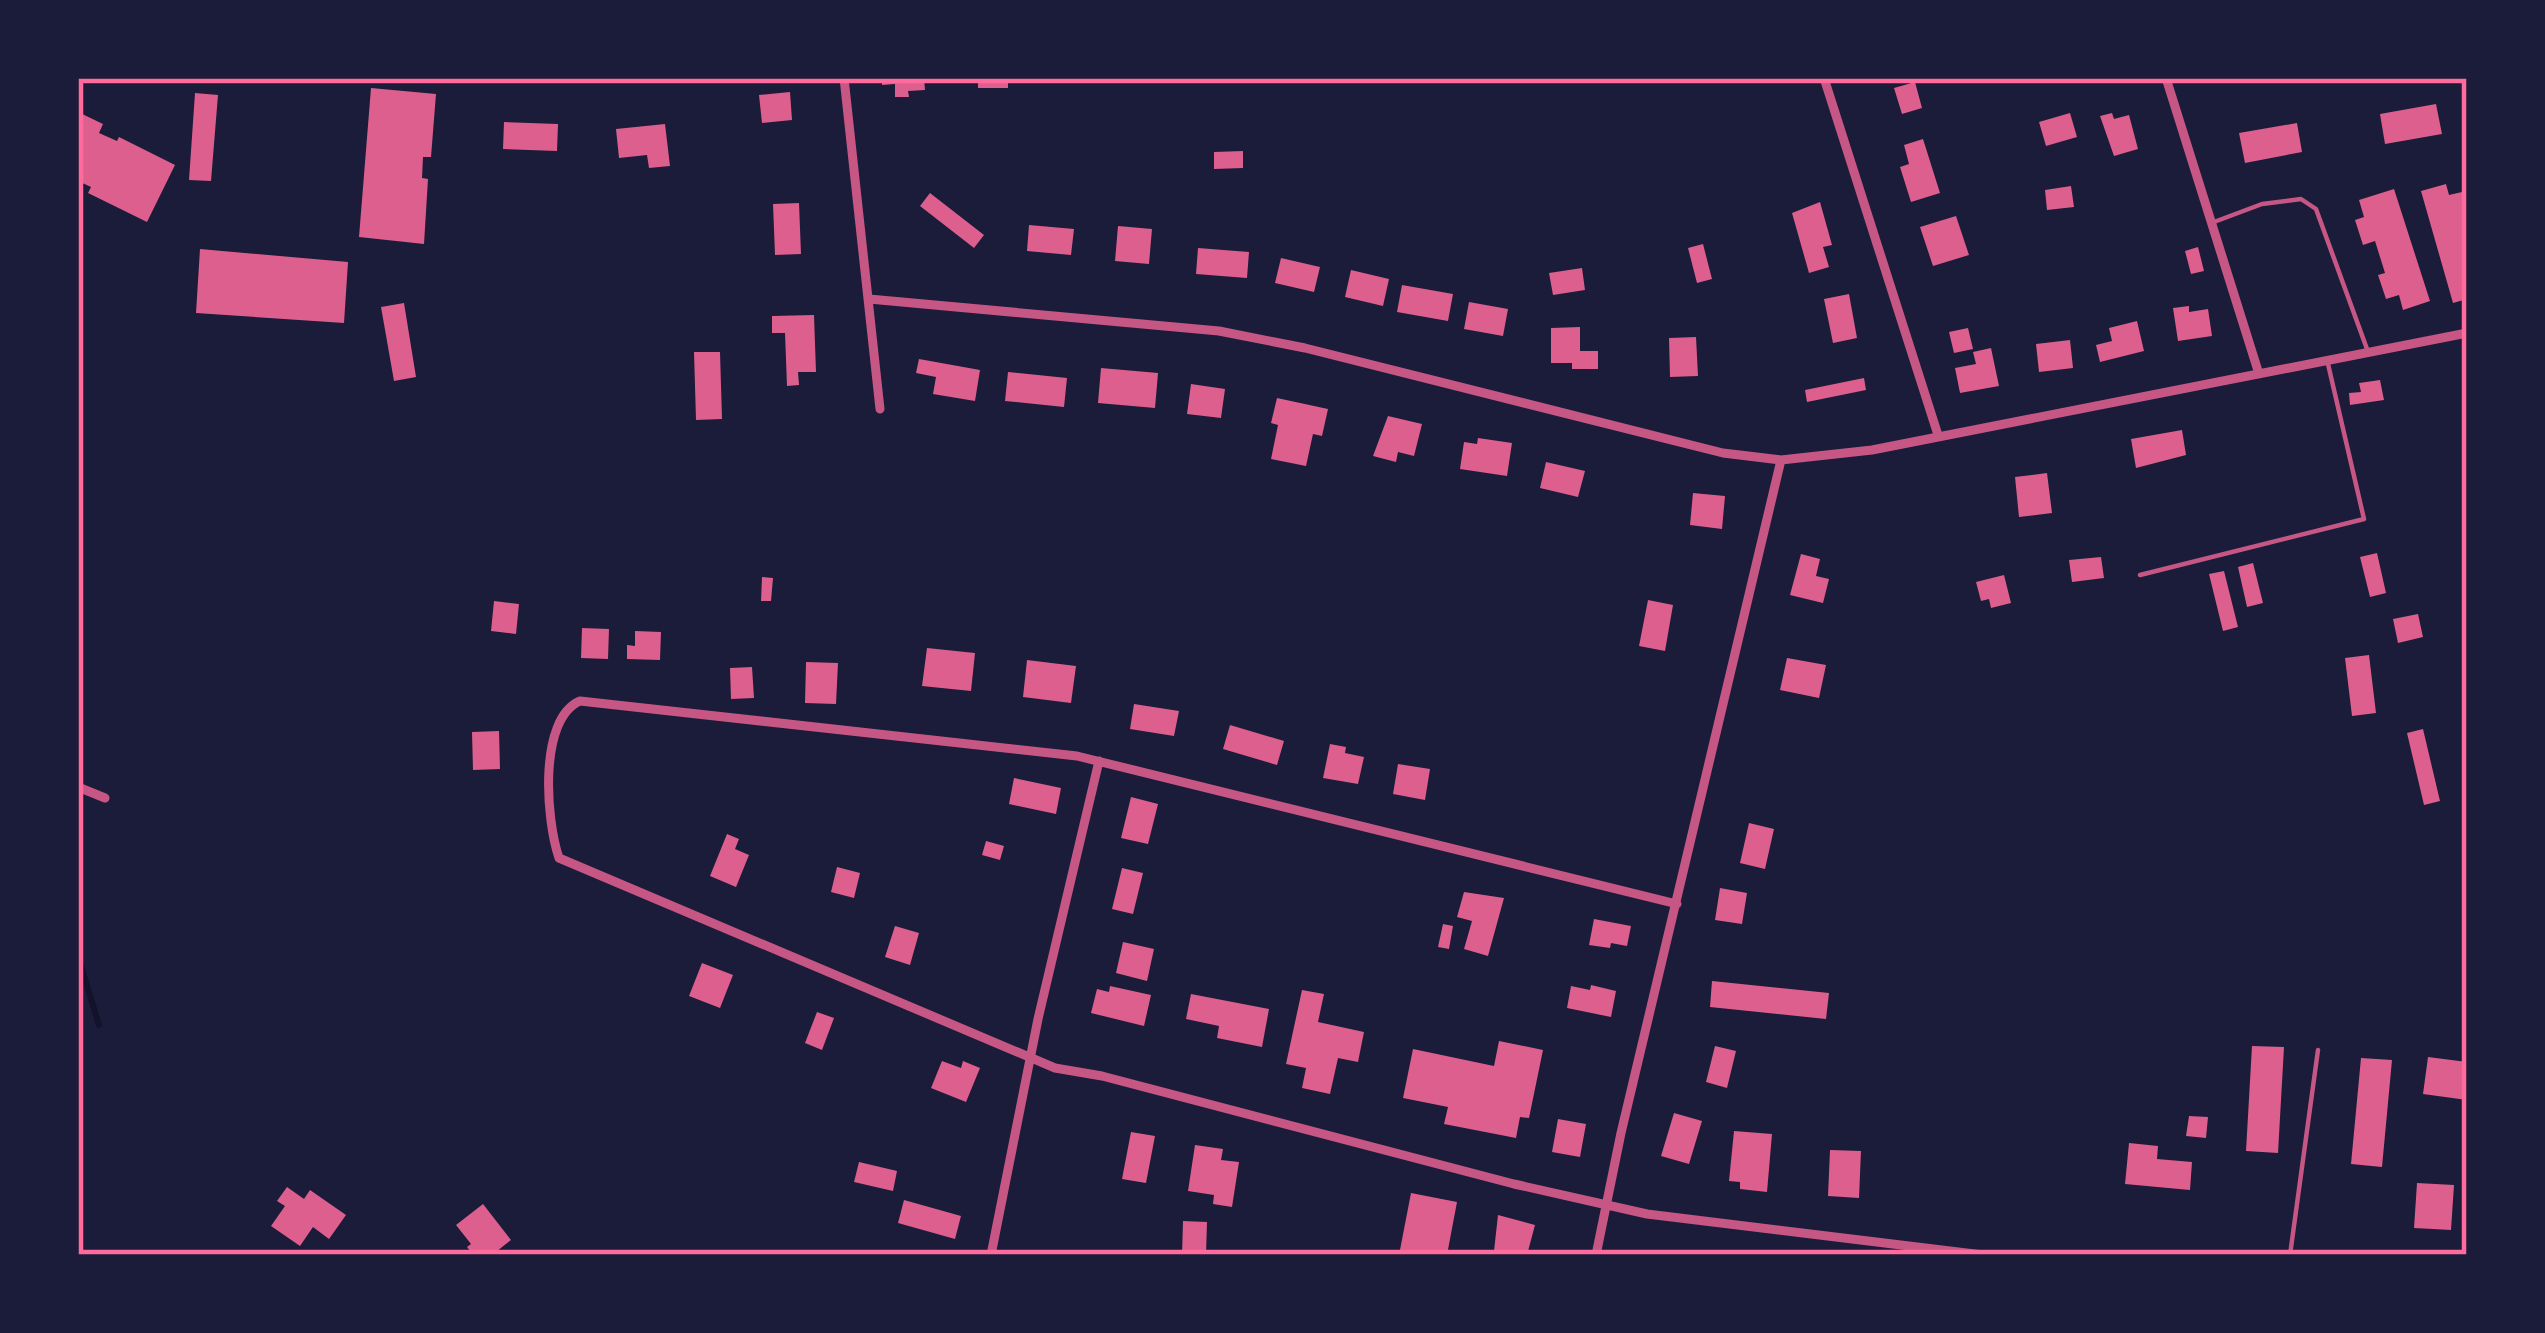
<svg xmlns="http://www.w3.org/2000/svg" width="2545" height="1333" font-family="Roboto,sans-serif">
<rect width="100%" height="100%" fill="#1b1b3a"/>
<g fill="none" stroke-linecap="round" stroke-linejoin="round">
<path stroke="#12122b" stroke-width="6" d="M78 956 99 1025"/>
</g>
<path fill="#dd5f8e" d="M882 78H924L925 90 908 91 909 97H895V84L882 85Z
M978 78H1008V88H978Z
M1915 82 1922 108 1902 114 1894 88Z
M371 88 436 94 431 157H423L422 178 428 179 424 244 359 237Z
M790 92 792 120 762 123 759 95Z
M195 93 218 95 211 181 189 180Z
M2436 104 2442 134 2385 144 2380 114Z
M78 112 103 124 99 133 117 141 119 137 175 165 147 222 88 193 91 187 78 181Z
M2070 113 2077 137 2046 146 2039 122Z
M2112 113 2114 119 2129 115 2138 149 2114 156 2100 116Z
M504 122 558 124 557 151 503 149Z
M2297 123 2302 152 2245 163 2239 133Z
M665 124 670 166 649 168 647 155 619 158 616 129Z
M1923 139 1940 193 1911 202 1900 167 1909 164 1904 145Z
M1243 151V168L1214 169V152Z
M2446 184 2449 195 2462 192 2467 208V218L2462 220 2467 238V299L2453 303 2421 191Z
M2071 186 2074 207 2047 210 2045 190Z
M2394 189 2430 301 2403 310 2399 295 2386 299 2378 275 2385 273 2375 241 2363 245 2355 220 2364 217 2359 200Z
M930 193 984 235 974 248 920 206Z
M1820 202 1832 245 1823 247 1829 267 1809 273 1792 213Z
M799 203 801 254 775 255 773 204Z
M1956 216 1969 255 1933 266 1920 227Z
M1029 225 1074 229 1071 255 1027 251Z
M1118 226 1152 229 1149 264 1115 261Z
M1703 244 1712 279 1697 283 1688 248Z
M2198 247 2204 271 2191 274 2185 251Z
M1198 248 1249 252 1247 278 1196 274Z
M200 249 348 262 344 323 196 313Z
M1281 258 1320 267 1314 292 1275 283Z
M1582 268 1585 290 1553 295 1549 273Z
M1351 270 1389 279 1383 306 1345 297Z
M1402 285 1453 294 1448 321 1397 312Z
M1849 294 1857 338 1833 343 1824 299Z
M1469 302 1508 309 1503 336 1464 329Z
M404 303 416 377 394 381 381 307Z
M2189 306V312L2208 309 2212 336 2178 341 2173 308Z
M814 315 816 372H798L799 385 787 386 785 333H772V316Z
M2137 321 2144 351 2100 362 2096 345 2112 341 2109 328Z
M1580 327V351H1598V369H1572V363H1551V328Z
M1968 328 1973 349 1954 353 1949 332Z
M1696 337 1698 376 1670 377 1669 338Z
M2070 340 2073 368 2039 372 2036 344Z
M1991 348 1999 386 1960 393 1955 368 1976 364 1973 352Z
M694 352H720L722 419 696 420Z
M919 359 980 370 975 401 933 394 936 377 916 373Z
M1101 368 1158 373 1155 408 1098 403Z
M1008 372 1067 378 1064 407 1005 401Z
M1864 378 1866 390 1807 402 1805 390Z
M2380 380 2384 400 2350 405 2349 393 2361 392 2359 383Z
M1191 384 1225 389 1221 418 1187 414Z
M1277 398 1328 409 1322 436 1313 434 1306 466 1271 459 1278 425 1271 423Z
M1388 416 1422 424 1414 456 1398 452 1396 462 1373 456Z
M2182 430 2186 455 2136 468 2131 439Z
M1478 438 1512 443 1507 476 1460 469 1464 442 1477 444Z
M1546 462 1585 471 1578 497 1540 488Z
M2047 473 2052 513 2019 517 2015 477Z
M1693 493 1725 496 1722 529 1690 525Z
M2377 553 2386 593 2370 597 2360 557Z
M1801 554 1820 559 1816 576 1829 579 1823 603 1790 595Z
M2101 557 2104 578 2072 582 2069 560Z
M2253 563 2263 603 2247 607 2238 567Z
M2224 571 2238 627 2223 631 2209 574Z
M2004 575 2011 603 1991 608 1989 599 1981 601 1976 582Z
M762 577 773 578 771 601H761Z
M1648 600 1673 605 1665 651 1639 646Z
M494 601 519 604 516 634 491 631Z
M2418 614 2423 637 2398 643 2393 619Z
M582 628 609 629 608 659 581 658Z
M635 631 661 632 660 660 627 659V645L635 646Z
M927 648 975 653 971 691 922 686Z
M2369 655 2376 713 2352 716 2345 658Z
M1787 658 1826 665 1819 698 1780 690Z
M1027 660 1076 666 1071 703 1023 697Z
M806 662 838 663 836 704 805 703Z
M752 667 754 698 731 699 730 668Z
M1134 704 1179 711 1174 736 1130 729Z
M1230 725 1284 741 1277 765 1223 749Z
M2423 729 2440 801 2424 805 2407 733Z
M499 731 500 769 473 770 472 732Z
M1330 744 1346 747 1345 753 1364 757 1358 784 1323 778Z
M1398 764 1430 769 1425 800 1393 794Z
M1014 778 1061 788 1056 814 1009 804Z
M1131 797 1158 804 1148 844 1121 838Z
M1749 823 1774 829 1765 869 1740 863Z
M727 834 739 839 735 849 749 855 736 887 710 876Z
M986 841 1004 846 1000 860 982 855Z
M837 867 860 873 854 898 831 892Z
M1122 868 1143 873 1133 914 1112 909Z
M1720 888 1747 893 1742 924 1715 920Z
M1464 892 1504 898 1488 956 1464 949 1472 921 1457 917Z
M1594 919 1631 926 1627 946 1611 943 1610 948 1589 945Z
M1443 924 1453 926 1449 949 1438 947Z
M895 926 919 933 910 965 885 957Z
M1123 942 1154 949 1147 981 1116 973Z
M702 963 733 975 720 1008 689 996Z
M1712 981 1829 993 1826 1019 1710 1007Z
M1591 985 1616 991 1611 1017 1567 1008 1571 986 1590 990Z
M1110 986 1151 995 1144 1026 1091 1013 1097 989 1109 992Z
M1302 990 1324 994 1318 1022 1364 1032 1358 1062 1338 1058 1330 1094 1302 1088 1306 1068 1286 1064Z
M1191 994 1269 1009 1262 1047 1217 1038 1219 1026 1186 1019Z
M817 1012 834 1018 822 1050 805 1043Z
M1499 1041 1543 1050 1529 1118 1520 1117 1516 1138 1444 1124 1448 1107 1403 1098 1413 1049 1494 1066Z
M1715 1046 1736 1051 1727 1088 1706 1082Z
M2252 1046 2284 1047 2278 1153 2246 1151Z
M2428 1057 2467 1062V1100L2423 1094Z
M2361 1058 2392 1060 2382 1167 2351 1164Z
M942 1061 961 1068 963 1061 980 1068 966 1102 931 1088Z
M1674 1113 1702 1121 1689 1164 1661 1156Z
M2189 1116 2208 1117 2206 1138 2186 1136Z
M1558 1119 1586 1124 1580 1157 1552 1152Z
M1734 1131 1772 1134 1767 1192 1740 1189V1182L1729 1181Z
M1131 1132 1155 1136 1146 1183 1122 1179Z
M2129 1143 2158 1146 2157 1159 2192 1162 2190 1190 2125 1184Z
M1195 1145 1223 1149 1221 1160 1239 1162 1232 1207 1213 1204 1214 1195 1188 1191Z
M1830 1150 1861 1151 1859 1198 1828 1196Z
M859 1162 897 1171 893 1191 854 1182Z
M2417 1183 2454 1185 2451 1230 2414 1228Z
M287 1187 304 1199 310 1190 346 1215 329 1239 313 1227 300 1246 271 1226 285 1206 277 1201Z
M1411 1193 1457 1202 1447 1255H1399Z
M904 1200 961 1216 955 1239 898 1223Z
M483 1204 511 1240 492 1255H473L467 1247 471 1244 456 1225Z
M1498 1215 1535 1225 1527 1255 1494 1251Z
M1183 1221 1207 1222 1206 1255H1182Z"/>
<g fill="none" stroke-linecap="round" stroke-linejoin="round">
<path stroke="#c65784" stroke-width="4.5" d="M2214 222 2262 204 2301 199 2316 209 2367 349
M2140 575 2364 519 2328 364
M2290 1255 2318 1050"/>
<path stroke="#c65784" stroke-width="9" d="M844 78 880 409
M1824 78 1938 435
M2166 78 2259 374
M869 299 1219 331 1305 348 1723 453 1781 460 1872 450 2467 333
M78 787 105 798
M1677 904 1077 756 580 701C538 719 546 820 559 858L1055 1068 1102 1076 1514 1184 1647 1214 1983 1255
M991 1255 1038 1019 1099 761
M1596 1255 1621 1133 1781 460"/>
</g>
<rect width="2545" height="1333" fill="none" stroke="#1b1b3a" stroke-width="162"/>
<rect x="81" y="81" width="2383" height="1171" fill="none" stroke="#ff6b9d" stroke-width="4.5"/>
</svg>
